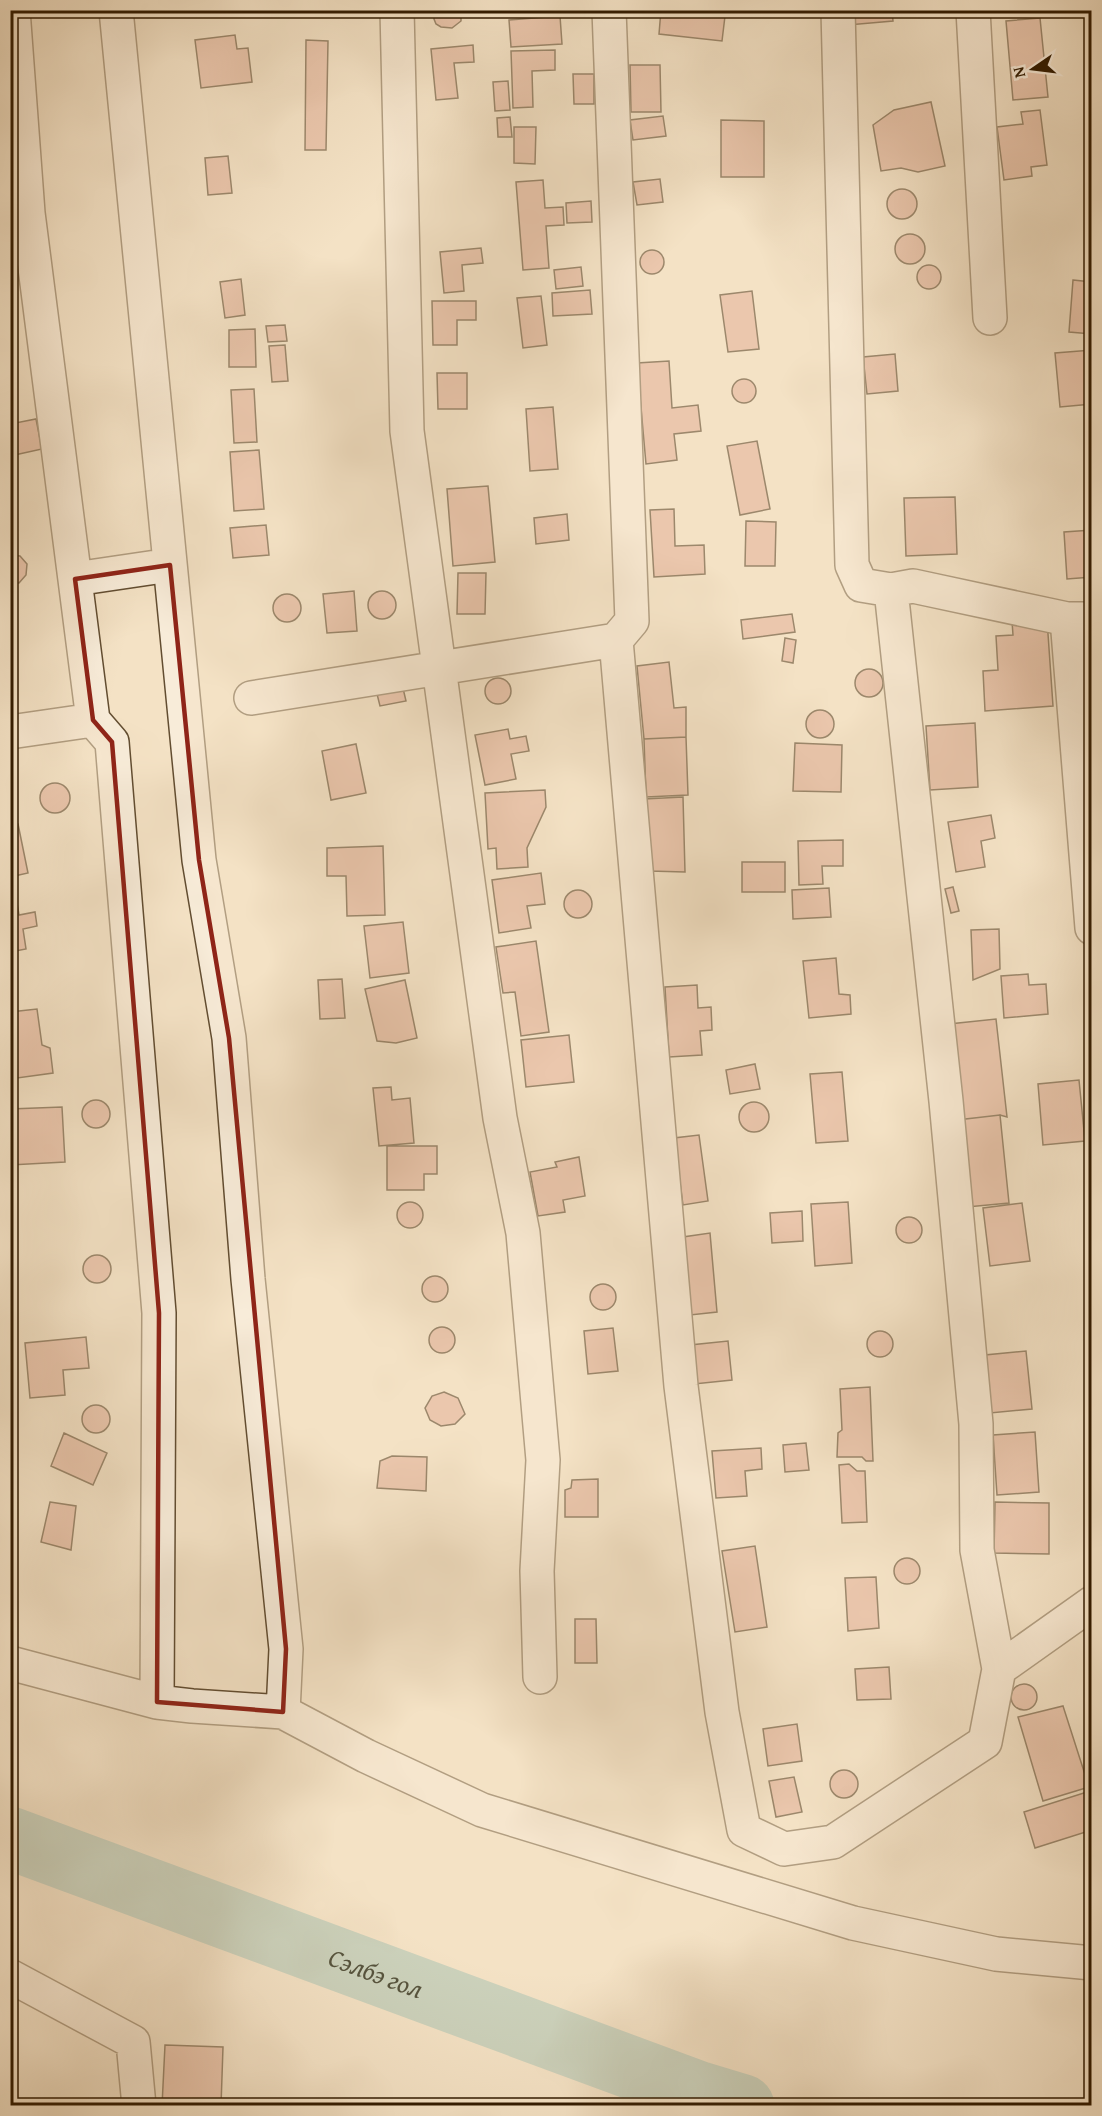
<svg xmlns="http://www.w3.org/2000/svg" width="1102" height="2116" font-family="'Gentium Book Plus',serif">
<rect width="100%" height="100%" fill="#f4e2c5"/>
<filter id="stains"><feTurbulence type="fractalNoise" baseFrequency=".00333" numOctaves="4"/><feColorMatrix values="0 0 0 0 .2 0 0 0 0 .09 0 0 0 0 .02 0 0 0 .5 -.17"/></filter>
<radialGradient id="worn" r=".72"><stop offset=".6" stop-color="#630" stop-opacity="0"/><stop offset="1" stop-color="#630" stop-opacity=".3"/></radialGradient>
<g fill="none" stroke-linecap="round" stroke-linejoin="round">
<path stroke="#9cbeb1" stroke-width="63" id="s1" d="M10 1838 700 2093 743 2106"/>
</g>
<path fill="#dfa790" stroke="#321b00" stroke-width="1.5" d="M434 10H461V21L452 28 441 27 436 24 434 19Z
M661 10 725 16 722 41 659 34Z
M847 10H892L893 21 848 25Z
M560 16 562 44 511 47 509 20Z
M1040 18 1048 97 1013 100 1006 21Z
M235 35 237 49 248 48 252 82 201 88 195 40Z
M306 40 328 41 326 150H305Z
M473 45 474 62 454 63 458 98 436 100 431 49Z
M555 50V70L532 71 533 107 513 108 511 51Z
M630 65H660L661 112H631Z
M573 74H594V104H574Z
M508 81 510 110 495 111 493 82Z
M931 102 945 166 918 172 901 168 881 171 873 125 894 110Z
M1040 110 1047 165 1031 167 1032 176 1004 180 997 127 1023 124 1021 112Z
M663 116 666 136 633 140 630 120Z
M510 117 512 137H498L497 118Z
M721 120 764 121V177H721Z
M514 127H536L535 164 514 163Z
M228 156 232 193 208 195 205 158Z
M660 179 663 202 637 205 633 182Z
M543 180 545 208 563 207 564 225 546 226 549 268 523 270 516 182Z
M887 204a15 15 0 1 1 30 0a15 15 0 1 1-30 0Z
M591 201 592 222 567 223 566 203Z
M895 249a15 15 0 1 1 30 0a15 15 0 1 1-30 0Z
M481 248 483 263 462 265 464 291 444 293 440 252Z
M640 262a12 12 0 1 1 24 0a12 12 0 1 1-24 0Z
M917 277a12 12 0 1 1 24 0a12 12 0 1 1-24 0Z
M581 267 583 286 556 289 554 270Z
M241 279 245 315 225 318 220 282Z
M1073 280 1092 282V334L1069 332Z
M590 290 592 314 553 316 552 293Z
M752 291 759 349 728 352 720 295Z
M541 296 547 345 523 348 517 298Z
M432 301H476V320H457V345H433Z
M285 325 287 341 268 342 266 326Z
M255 329 256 367H229V330Z
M285 345 288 381 272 382 269 346Z
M1092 350V404L1060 407 1055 353Z
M895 354 898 391 867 394 863 357Z
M669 361 672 408 698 405 701 431 674 434 677 460 646 464 637 363Z
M437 373H467V409H438Z
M732 391a12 12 0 1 1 24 0a12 12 0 1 1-24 0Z
M254 389 257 442 234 443 231 390Z
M553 407 558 469 530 471 526 409Z
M36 419 42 449 10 456V424Z
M757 441 770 509 740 515 727 446Z
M259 450 264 509 234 511 230 452Z
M488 486 495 562 453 566 447 489Z
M955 497 957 554 906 556 904 498Z
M674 509 675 546 704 545 705 574 654 577 650 510Z
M567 514 569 540 536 544 534 518Z
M746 521 776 522 775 566H745Z
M266 525 269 555 233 558 230 528Z
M1092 530V577L1067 579 1064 532Z
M10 555 20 556 27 564 26 575 19 583H10Z
M458 573H486L485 614H457Z
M368 605a14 14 0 1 1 28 0a14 14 0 1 1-28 0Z
M354 591 357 631 327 633 323 594Z
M273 608a14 14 0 1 1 28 0a14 14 0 1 1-28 0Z
M1046 605 1053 706 985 711 983 671 998 670 996 636 1013 635 1011 607Z
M792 614 795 632 743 639 741 620Z
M785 638 796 640 793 663 782 661Z
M669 662 674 708 686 707V737L644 739 637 666Z
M855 683a14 14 0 1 1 28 0a14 14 0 1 1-28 0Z
M485 691a13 13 0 1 1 26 0a13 13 0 1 1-26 0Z
M402 684 406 701 380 706 376 690Z
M806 724a14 14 0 1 1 28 0a14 14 0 1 1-28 0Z
M975 723 978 787 930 790 926 726Z
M508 729 510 739 526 736 529 751 511 754 516 779 485 785 475 735Z
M686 737 688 795 646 797 644 739Z
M795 743 842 745 841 792 793 791Z
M356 744 366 793 331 800 322 751Z
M40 798a15 15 0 1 1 30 0a15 15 0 1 1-30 0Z
M545 790 546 807 527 848 528 867 497 869 496 848 488 849 485 793Z
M683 797 685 872 649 871 644 799Z
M991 815 995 838 981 841 985 867 956 872 948 822Z
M18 824 28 873 10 877V825Z
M843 840V866H822L823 884 799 885 798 841Z
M383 846 385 915 347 916 346 876H327V848Z
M742 862H785V892H742Z
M541 873 545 904 527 906 531 928 499 933 492 880Z
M14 886 19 915 35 912 37 926 23 929 26 949 10 952V887Z
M953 887 959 911 951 913 945 889Z
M829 888 831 917 793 919 792 890Z
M564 904a14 14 0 1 1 28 0a14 14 0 1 1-28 0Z
M403 922 409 973 370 978 364 926Z
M999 929 1000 969 973 980 971 930Z
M536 941 549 1032 521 1036 515 992 503 993 496 947Z
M836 958 839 994 850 995 851 1014 809 1018 803 961Z
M1028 974 1029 985 1046 984 1048 1014 1004 1018 1001 976Z
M342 979 345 1018 320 1019 318 980Z
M405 980 417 1038 396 1043 377 1041 365 989Z
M697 985 698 1008 711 1007 712 1030 700 1031 702 1055 669 1057 665 987Z
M37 1009 42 1045 50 1048 53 1073 10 1079V1012Z
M996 1019 1007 1117 1000 1115 957 1120 949 1024Z
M569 1035 574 1082 526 1087 521 1040Z
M755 1064 760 1089 730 1094 726 1070Z
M842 1072 848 1141 816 1143 810 1074Z
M1079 1080 1085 1141 1043 1145 1038 1084Z
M391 1087 392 1100 410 1098 414 1143 379 1146 373 1088Z
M82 1114a14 14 0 1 1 28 0a14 14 0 1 1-28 0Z
M739 1117a15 15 0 1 1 30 0a15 15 0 1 1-30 0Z
M62 1107 65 1162 10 1165V1109Z
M1000 1115 1009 1203 967 1207 957 1120Z
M699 1135 708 1201 683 1205 674 1138Z
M387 1146H437V1174H424V1190H387Z
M579 1157 585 1196 563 1200 565 1212 538 1216 530 1172 557 1167 555 1162Z
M397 1215a13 13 0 1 1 26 0a13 13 0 1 1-26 0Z
M848 1202 852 1263 815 1266 811 1204Z
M1022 1203 1030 1261 990 1266 983 1208Z
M802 1211 803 1241 772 1243 770 1213Z
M896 1230a13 13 0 1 1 26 0a13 13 0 1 1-26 0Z
M710 1233 717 1312 690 1315 683 1237Z
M83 1269a14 14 0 1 1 28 0a14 14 0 1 1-28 0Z
M422 1289a13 13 0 1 1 26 0a13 13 0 1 1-26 0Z
M590 1297a13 13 0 1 1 26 0a13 13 0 1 1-26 0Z
M429 1340a13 13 0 1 1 26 0a13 13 0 1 1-26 0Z
M613 1328 618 1371 588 1374 584 1331Z
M867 1344a13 13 0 1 1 26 0a13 13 0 1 1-26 0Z
M86 1337 89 1368 63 1370 65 1395 30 1398 25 1343Z
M728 1341 732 1380 694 1384 690 1345Z
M1026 1351 1032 1409 990 1413 985 1355Z
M870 1387 873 1461H866L862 1457H837L838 1433 842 1430 840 1389Z
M444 1392 458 1398 465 1414 455 1424 441 1426 430 1420 425 1408 432 1396Z
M82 1419a14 14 0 1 1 28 0a14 14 0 1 1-28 0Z
M1035 1432 1039 1492 997 1495 993 1435Z
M64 1433 107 1453 93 1485 51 1466Z
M806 1443 809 1470 785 1472 783 1445Z
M761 1448 762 1469 745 1471 747 1496 716 1498 712 1451Z
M392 1456 427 1457 426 1491 377 1488 380 1461Z
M849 1464 857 1471H865L867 1522 842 1523 839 1465Z
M598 1479V1517H565V1490L571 1488 572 1480Z
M50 1502 76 1506 71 1550 41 1542Z
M995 1502 1049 1503V1554L994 1553Z
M755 1546 767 1627 735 1632 722 1551Z
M894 1571a13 13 0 1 1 26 0a13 13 0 1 1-26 0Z
M876 1577 879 1628 848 1631 845 1578Z
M575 1619H596L597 1663H575Z
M889 1667 891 1699 857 1700 855 1669Z
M1011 1697a13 13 0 1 1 26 0a13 13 0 1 1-26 0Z
M1063 1706 1089 1787 1043 1801 1018 1717Z
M797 1724 802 1761 768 1766 763 1729Z
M830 1784a14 14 0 1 1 28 0a14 14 0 1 1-28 0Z
M794 1777 802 1812 776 1817 769 1781Z
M1090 1791 1092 1830 1035 1848 1024 1812Z
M165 2045 223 2047 221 2106H162Z"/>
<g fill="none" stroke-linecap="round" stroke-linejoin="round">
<g stroke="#624d31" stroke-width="36">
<path id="minor" d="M13 10 28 213 93 720 112 742 159 1313 157 1702
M116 10 199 860 229 1038 248 1279 286 1649 283 1712
M397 10 407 431 500 1118 523 1233 543 1460 537 1571 540 1677
M609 10 632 621 616 640 681 1386 722 1712 744 1830 784 1849 833 1842 985 1742 999 1669 1092 1603
M838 10 852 565 861 585 891 590 913 586 1067 619H1083L1092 622
M973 10 990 318
M75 579 170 565
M891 590 946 1101 976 1424 977 1550 999 1669
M1067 619 1092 928
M251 698 616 640
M10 732 93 720
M10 1663 157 1702 192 1706 283 1712 366 1756 482 1810 853 1923 996 1954 1092 1963
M10 1976 133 2042 139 2106"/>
</g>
<use href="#minor" stroke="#f8ecd9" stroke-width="33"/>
</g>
<path d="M0 0H1102V2116H0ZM170 565 199 860 229 1038 286 1649 283 1712 157 1702 159 1313 112 742 93 720 75 579Z" fill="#f4e2c5" fill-opacity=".55" fill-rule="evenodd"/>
<path fill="none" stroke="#8f2418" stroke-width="4.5" stroke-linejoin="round" d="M170 565 199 860 229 1038 286 1649 283 1712 157 1702 159 1313 112 742 93 720 75 579Z"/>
<g text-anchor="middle" stroke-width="4.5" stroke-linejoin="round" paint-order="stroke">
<g font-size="26" font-style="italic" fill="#57543e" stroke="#f8ecd9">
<text dy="9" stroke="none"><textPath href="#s1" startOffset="390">Сэлбэ гол</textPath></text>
</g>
</g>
<rect width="1102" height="2116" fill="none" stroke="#f4e2c5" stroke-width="36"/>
<rect x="12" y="12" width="1078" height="2092" fill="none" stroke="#321b00" stroke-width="3"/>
<rect x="18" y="18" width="1066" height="2080" fill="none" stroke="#321b00" stroke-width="1.5"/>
<g transform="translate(1033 69) rotate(256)" stroke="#f8ecd9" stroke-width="4.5" paint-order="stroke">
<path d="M0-4.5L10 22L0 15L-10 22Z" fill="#321b00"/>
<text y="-9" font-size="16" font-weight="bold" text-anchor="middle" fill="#321b00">N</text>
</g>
<rect width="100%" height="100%" filter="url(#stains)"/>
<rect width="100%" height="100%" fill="url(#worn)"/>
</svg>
